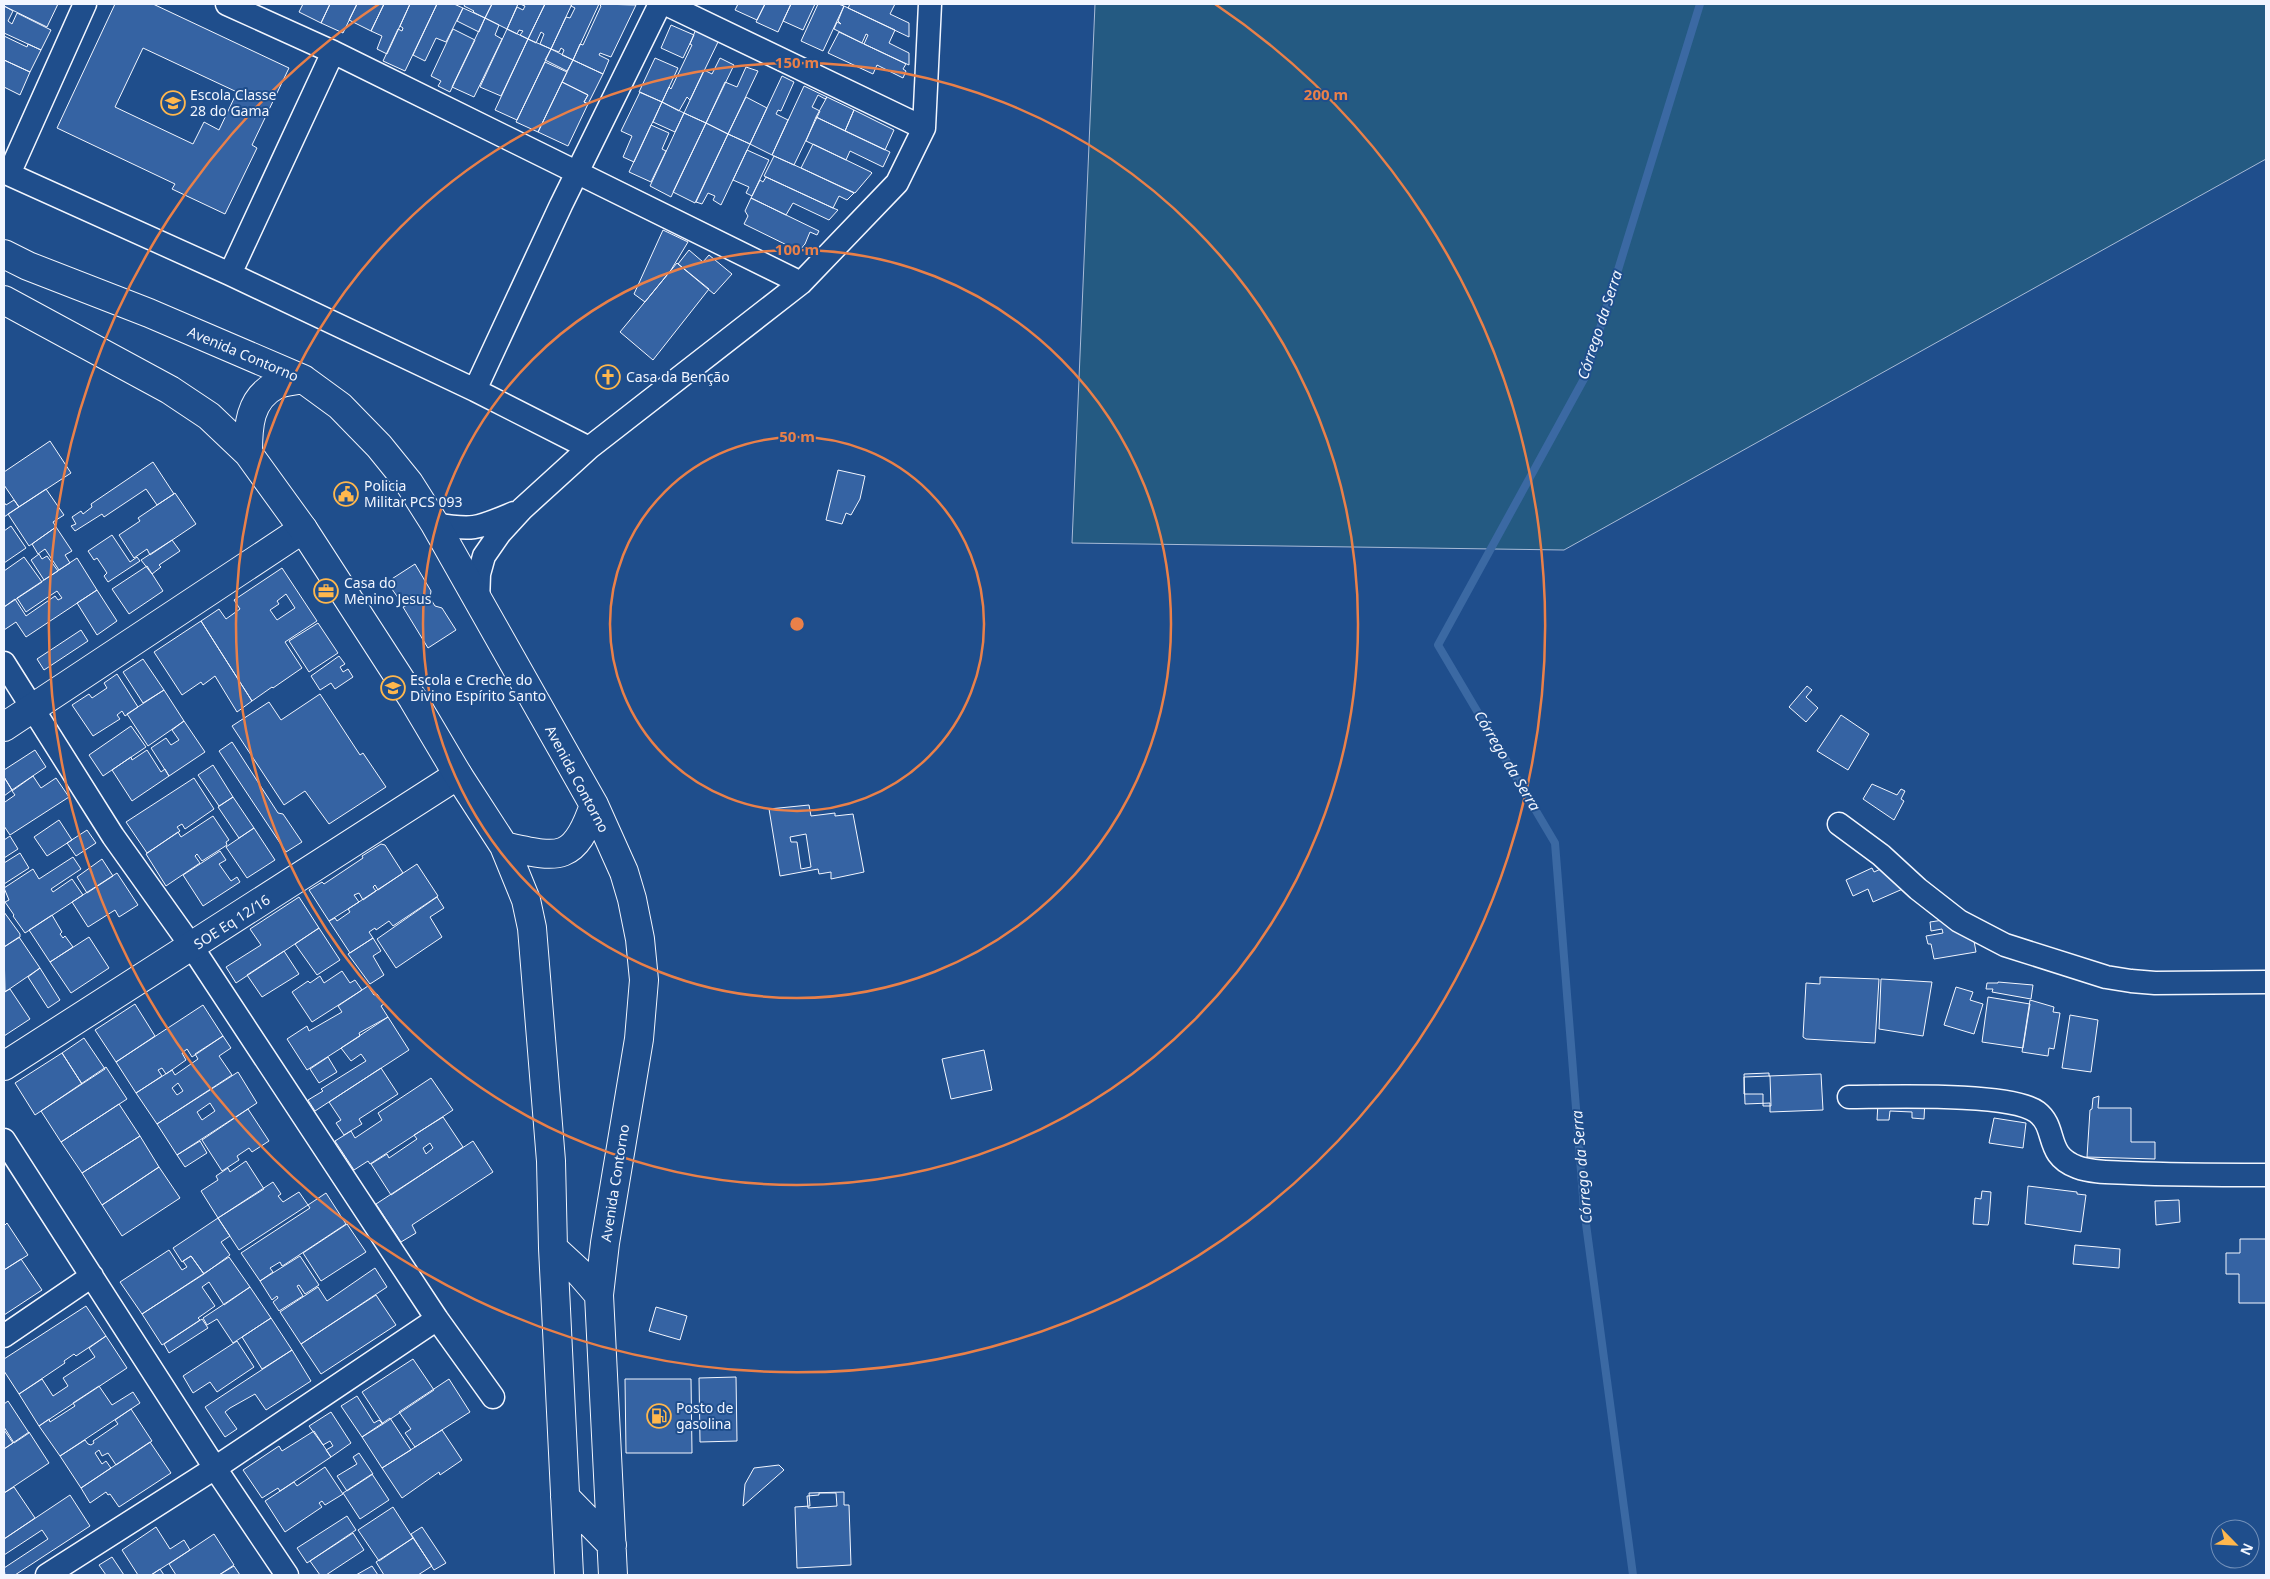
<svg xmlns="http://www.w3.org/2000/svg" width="2270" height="1579" font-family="'Noto Sans',sans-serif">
<rect width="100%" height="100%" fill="#1f4e8c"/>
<path fill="#245a82" stroke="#a8bbd7" d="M1095 4H2266V159L1564 550 1072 543Z"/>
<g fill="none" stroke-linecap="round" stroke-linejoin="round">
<path stroke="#3b69a3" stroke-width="8" d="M1633 1575 1584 1209 1555 843 1438 645 1585 377 1700 4"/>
</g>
<path fill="#3563a3" stroke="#f2f6ff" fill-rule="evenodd" d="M4 4H58L47 27 4 6Z
M115 4H153L289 68 252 145 257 148 225 214 172 189 175 184 57 128ZM143 48 237 92 219 130 204 122 193 144 115 107Z
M303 4H330L321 23 299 12Z
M330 4H357L343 33 321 23Z
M357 4H384L371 31 349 20Z
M384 4H410L387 54 377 49 382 36 371 31Z
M410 4H437L405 71 383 61 398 29 402 31 403 28 400 26Z
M437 4H454L463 8 446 42 436 38 425 61 413 55Z
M465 4H492L485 18 473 12 474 11 464 6Z
M492 4H518L507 29 485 18Z
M520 4H545L528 39 520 35 523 31 519 30 517 34 507 29 517 7 523 10 525 6Z
M545 4H572L551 49 540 44 544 34 541 32 536 43 528 39Z
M572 4H599L573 60 562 55 564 50 561 48 559 52 551 49 566 17 570 18 575 8 571 6Z
M599 4 636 5 611 57 600 53 599 55 609 60 603 74 573 60 580 44 583 45 601 6Z
M738 4H765L757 20 735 10Z
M765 4H791L778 32 756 22Z
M791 4H815L803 30 783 21Z
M818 4H838L844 6 823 51 801 41Z
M850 4H895L890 14 909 23V37L848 8Z
M4 6 13 11 8 21 12 24 17 13 51 30 41 50 4 33Z
M844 6 895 30 889 43 909 53V65L864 44 868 35 866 34 862 43 834 29 837 22 841 24 838 21Z
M463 8 485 18 479 32 457 21Z
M485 18 499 25 495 35 502 39 474 97 452 87Z
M671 25 694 35 683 58 661 48Z
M453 29 475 40 450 92 438 86 441 81 431 76Z
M507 29 528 39 501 96 480 87Z
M696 29 719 40 690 100 687 97 679 111 662 102 669 87 671 89 692 45 690 44Z
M839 32 906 64 903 69 906 71 903 78 877 65 873 74 828 53Z
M4 36 27 47 28 44 41 50 30 72 4 60Z
M528 39 551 49 517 120 495 110Z
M551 49 573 60 567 71 545 60Z
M655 58 678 68 662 102 639 92Z
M720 58 734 65 706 123 684 113 704 70 712 74Z
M4 60 30 72 20 95 4 87Z
M573 60 603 74 588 104 584 102 588 95 562 82Z
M545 62 567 72 538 132 516 122Z
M746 67 758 71 728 134 706 123 725 82 737 87Z
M782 76 794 82 781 111 778 110 776 114 788 120 772 155 750 144Z
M562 82 588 95 584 102 588 104 568 146 538 132Z
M804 86 827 97 825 99 818 95 812 107 820 111 794 165 772 155Z
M640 92 662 102 634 162 623 157 632 136 621 131Z
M746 97 767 108 750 144 728 134Z
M827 97 854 110 845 131 816 117Z
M662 102 684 113 675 132 653 122Z
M854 110 894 130 885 150 845 131Z
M684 113 706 123 671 197 650 186Z
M816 117 890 152 883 167 850 151 846 160 806 141Z
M706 123 728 134 695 203 673 192Z
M651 125 669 133 662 149 666 151 651 182 629 172Z
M728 134 750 144 721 205 713 200 715 196 708 193 702 204 696 202Z
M813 144 871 172 872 173 855 193 801 168Z
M747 150 769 160 752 196 746 193 749 187 733 180Z
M774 156 801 168 854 193 847 200 839 196 833 208 764 176Z
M766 177 833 208 838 210 829 220 793 203 786 215 751 198 760 180 763 182Z
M751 198 819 231 817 235 810 232 805 244 799 251 744 224 748 216 745 211Z
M663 230 688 242 671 270 645 302 634 294Z
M689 250 703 262 709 255 732 274 714 294 678 264Z
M677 263 709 289 653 360 620 332Z
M50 441 71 473 19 507 4 485V472Z
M153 462 174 494 157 505 146 489 104 517 102 514 75 531 71 526 76 524 72 517 81 511 83 514 92 507 91 504Z
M838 470 865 476 860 499 851 515 846 513 842 524 826 520Z
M46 489 64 515 53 522 56 527 29 546 8 514Z
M175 493 196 524 150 555 147 549 134 558 119 535 140 521 138 518Z
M14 500 19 507 4 517V502L6 505Z
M11 526 26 548 4 563V531Z
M56 527 72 551 65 555 70 563 59 570 45 549 38 554 32 544Z
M112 535 130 562 137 557 140 561 108 582 104 576 107 573 97 558 94 560 88 551Z
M172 540 180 551 159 565 161 567 152 574 141 560Z
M39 554 42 559 47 556 58 571 44 580 31 560Z
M24 557 42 582 4 607V571Z
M77 558 97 590 26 637 16 622 4 630V607L15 599 26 616 55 596 58 600 62 598 57 591 26 612 17 598Z
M415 564 431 591 430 598 435 606 442 608 456 630 428 648 403 607 407 605 404 600 401 602 387 582Z
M147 566 163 591 129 614 112 589Z
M282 568 317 621 285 642 302 668 273 688 272 687 252 701 201 621 219 609 226 619 240 609 234 600ZM286 594 295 608 277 620 270 610 279 604 277 601Z
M97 590 117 621 97 635 77 603Z
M201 621 252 701 237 712 215 676 203 685 201 682 182 695 154 652Z
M318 623 338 653 309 672 289 641Z
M81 630 88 641 44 670 37 659Z
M339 656 345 664 340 667 343 672 348 669 353 677 335 689 331 683 320 690 311 676Z
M143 659 164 690 143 703 123 672Z
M117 674 138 707 125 716 122 711 117 715 120 719 93 736 72 705 89 694 92 698 107 688 104 683Z
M1807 686 1812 690 1806 697 1818 708 1806 722 1789 707Z
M164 690 184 721 148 746 127 714Z
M320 694 360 755 363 753 386 787 329 824 305 791 284 805 232 726 269 702 281 720Z
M1841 715 1869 734 1848 770 1817 751Z
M184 721 205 752 169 776 151 748 166 738 171 745 179 740 172 730Z
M131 726 146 747 103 776 89 755Z
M232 742 278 813 283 814 302 842 286 852 219 751Z
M35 750 46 767 12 790 4 777V770Z
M147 750 161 772 165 769 169 776 132 801 112 770 131 757 132 760Z
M213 765 233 797 219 806 198 775Z
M33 776 41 788 56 778 69 797 10 835 4 826V801L5 802 15 795 12 791Z
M4 777 12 790 4 796Z
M194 778 214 809 185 829 182 824 177 827 180 831 147 853 126 822Z
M1872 784 1897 795 1901 789 1905 791 1901 799 1904 801 1894 820 1863 799Z
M233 797 254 828 239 838 218 807Z
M809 805 811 816 835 813V816L853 814 864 872 831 879V872L819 874 818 869 780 876 769 809Z
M213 816 229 840 226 842 227 845 202 861 197 854 195 856 200 863 166 886 146 854 178 832 181 837Z
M59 820 72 840 47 856 34 837Z
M254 828 275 860 247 878 226 847Z
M87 830 96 843 76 856 67 843Z
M806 834 811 867 801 869 797 842H791L790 837Z
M10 836 18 849 4 858V840Z
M381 844 385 845 403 873 378 890 375 885 373 887 376 891 363 900 359 893 354 895 359 902 329 921 309 890 322 882 324 884 363 858 362 856Z
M220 851 226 860 219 864 231 881 237 877 240 882 203 906 183 875Z
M20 853 29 868 4 884V863Z
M73 857 81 869 51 889 53 892 72 879 83 895 25 933 13 916 14 915 5 902 9 900 4 888 33 869 39 879Z
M102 859 113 876 87 893 77 877Z
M1894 863 1905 888 1873 902 1868 889 1853 896 1846 880 1872 868 1874 872Z
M417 864 438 896 393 926 389 921 376 930 375 928 369 932 373 938 350 953 329 921 335 918 337 921 350 912 348 909Z
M117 873 138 905 119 917 115 910 88 927 72 902Z
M299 897 319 928 236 983 226 967 261 945 250 929Z
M437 897 444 908 430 917 442 937 396 968 377 939Z
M4 912 20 934V937L4 947Z
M52 915 62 932 60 934 63 938 65 936 73 947 50 962 29 930Z
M1957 918 1972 930 1976 952 1934 959 1931 944H1928L1926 936 1943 933 1942 929 1931 931 1930 922Z
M319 928 340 960 317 975 295 944Z
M19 937 40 968 5 992 4 947Z
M89 937 109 968 71 993 50 962Z
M373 938 381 951 373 956 384 975 370 984 348 954Z
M284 951 299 974 262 997 247 975Z
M40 968 60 1000 48 1008 28 977Z
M342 971 350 983 355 980 362 990 312 1022 292 992 308 981 310 983 320 976 324 983Z
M1820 977 1879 979 1875 1043 1806 1039 1803 1037 1806 983 1820 984Z
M1881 979 1932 982 1923 1036 1879 1029Z
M1998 982 2033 985 2031 999 1992 992 1993 989H1986L1987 983H1998Z
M368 986 374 995 377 994 384 1004 381 1006 388 1017 359 1033 360 1036 307 1070 287 1039 307 1026 309 1031 342 1012 338 1006Z
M1956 987 1973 992 1970 1000 1983 1004 1974 1034 1944 1025Z
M10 989 30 1019 4 1036V992Z
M1988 997 2030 1004 2023 1048 1982 1042Z
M2030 1000 2054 1007 2053 1012 2060 1013 2054 1049 2049 1048 2048 1056 2022 1052Z
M135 1004 155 1036 116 1062 95 1030Z
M203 1005 223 1036 192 1057 187 1049 182 1053 186 1060 166 1074 162 1068 158 1070 162 1076 136 1093 116 1062Z
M2070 1015 2098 1020 2091 1072 2062 1068Z
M388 1017 409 1050 315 1111 308 1100 323 1091 321 1089 366 1061 361 1054 351 1061 341 1048Z
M223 1036 231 1048 219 1056 232 1075 157 1124 136 1093 172 1070 175 1075 198 1059 195 1054ZM178 1083 183 1091 177 1095 172 1088Z
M84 1038 105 1069 82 1084 62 1053Z
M984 1050 992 1090 951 1099 942 1059Z
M62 1053 82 1084 35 1115 15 1083Z
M328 1057 337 1072 319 1083 310 1069Z
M106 1067 127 1099 61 1142 41 1111Z
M381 1068 398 1094 359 1119 362 1124 344 1135 336 1123 341 1120 329 1102Z
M238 1072 257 1103 177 1155 157 1124ZM210 1103 215 1111 202 1120 197 1112Z
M1769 1073V1076L1821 1074 1823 1110 1770 1112V1103L1745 1104 1744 1074Z
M1770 1076 1771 1106H1763V1094H1744V1077Z
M431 1078 453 1110 370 1164 368 1161 354 1170 335 1141 351 1131 355 1138 382 1120 378 1113Z
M1879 1085 1898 1086 1925 1100 1924 1119 1912 1118V1112L1890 1111 1889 1120H1877Z
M2099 1096 2098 1108H2131V1142H2155V1159L2087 1157 2090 1110 2092 1109 2093 1098Z
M119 1104 140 1136 82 1173 61 1142Z
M248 1109 269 1141 252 1152 249 1148 237 1156 239 1160 222 1171 202 1140Z
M443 1117 463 1147 391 1195 371 1164 387 1154 389 1158 417 1139 414 1135ZM430 1143 433 1148 426 1154 423 1148Z
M1994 1118 2026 1123 2023 1148 1989 1143Z
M140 1136 159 1167 102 1205 82 1173Z
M200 1141 207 1153 185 1167 177 1155Z
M473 1141 493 1172 412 1225 416 1233 401 1242 376 1204Z
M246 1161 264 1189 218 1218 201 1191 218 1180 216 1176 228 1168 230 1172Z
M159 1167 180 1198 122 1236 102 1205Z
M273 1182 281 1194 278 1196 283 1202 299 1192 308 1205 239 1250 218 1218Z
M2028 1186 2077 1192V1194L2086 1195 2081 1232 2025 1224Z
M1982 1191 1991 1192 1989 1220 1988 1225 1973 1224 1975 1198 1981 1199Z
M326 1193 346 1224 284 1265 282 1266 280 1262 270 1268 273 1272 260 1281 241 1253 310 1208 308 1205Z
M2179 1200 2180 1222 2156 1225 2155 1201Z
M218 1218 230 1236 221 1242 230 1255 204 1274 191 1256 182 1262 173 1248Z
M7 1223 28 1255 4 1270V1226Z
M347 1224 366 1252 321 1281 303 1253Z
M2240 1239H2266V1303H2239V1274H2226V1253H2240Z
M2075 1245 2120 1249 2119 1268 2073 1264Z
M169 1250 182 1270 187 1267 183 1261 191 1256 204 1274 142 1314 120 1282Z
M300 1256 319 1285 305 1294 299 1285 297 1286 303 1296 279 1311 273 1302 278 1298 277 1296 272 1300 260 1281Z
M229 1257 250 1287 224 1305 209 1282 202 1287 215 1306 198 1318 200 1320 162 1345 142 1314Z
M21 1259 42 1290 4 1315V1270Z
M375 1268 387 1287 301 1344 280 1312 318 1287 327 1301Z
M250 1287 271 1318 233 1343 217 1319 207 1325 203 1318Z
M376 1295 396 1325 321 1374 301 1344Z
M86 1306 106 1336 76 1356 74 1354 64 1361 65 1363 19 1394 4 1371V1359Z
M656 1307 687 1316 680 1340 649 1331Z
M271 1318 292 1350 262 1369 242 1337Z
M202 1319 208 1328 169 1353 164 1344Z
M106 1336 127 1368 39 1426 19 1394 42 1379 53 1396 68 1386 63 1378 95 1357 89 1348Z
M237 1341 254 1367 217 1392 210 1382 193 1393 183 1376Z
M292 1350 311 1381 266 1410 255 1394 230 1408 225 1412 237 1429 225 1437 205 1407Z
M413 1359 434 1390 383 1424 362 1392Z
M736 1377 737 1441 700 1442 699 1378Z
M449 1379 470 1412 415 1447 405 1433 411 1429 399 1412Z
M625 1379H691L692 1453H626Z
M99 1386 112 1405 133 1392 140 1403 60 1456 39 1426 49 1419 50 1422 75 1406 73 1403Z
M357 1396 374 1423 379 1420 383 1424 362 1437 341 1406Z
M8 1401 29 1433 14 1443 4 1427V1404Z
M131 1409 152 1441 116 1465 108 1453 102 1456 99 1450 95 1453 102 1464 106 1461 111 1468 81 1488 60 1456 85 1440 88 1444 91 1445 94 1443 93 1441 118 1424 115 1420Z
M331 1412 351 1443 331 1457 326 1450 333 1446 330 1441 323 1445 309 1426Z
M390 1418 411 1450 382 1468 362 1437Z
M4 1430 13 1443 4 1449Z
M442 1430 462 1460 440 1475 439 1472 402 1498 382 1468Z
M314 1431 331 1457 280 1491 278 1488 262 1498 243 1470 279 1446 282 1451Z
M29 1432 49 1463 4 1493V1449Z
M150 1442 171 1473 119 1507 110 1494 108 1495 106 1492 90 1503 81 1488Z
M359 1453 373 1474 347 1491 337 1476 357 1464 353 1457Z
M779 1465 784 1470 743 1506 745 1484 754 1468Z
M325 1467 343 1494 325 1505 322 1501 319 1503 322 1507 285 1532 265 1501 294 1482 297 1486Z
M372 1474 389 1500 360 1519 343 1493Z
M14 1487 35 1518 4 1539V1493Z
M844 1492V1505H849L851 1565 797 1568 795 1507 810 1506 809 1493Z
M819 1493H836L837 1506 808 1508 807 1496 819 1495Z
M70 1495 90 1526 15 1575H5L4 1568 48 1539 42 1530 4 1555V1539Z
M393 1507 413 1538 379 1561 358 1530Z
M347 1516 356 1530 307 1563 297 1548Z
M156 1527 170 1549 184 1540 190 1550 151 1575H138L122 1550Z
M422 1527 446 1563 434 1570 411 1534Z
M353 1533 364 1550 326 1575H320L310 1561Z
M214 1534 234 1565 219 1575H176L169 1564Z
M413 1538 432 1566 418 1575H384L376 1562Z
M112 1557 124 1575H106L99 1565Z
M234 1566 240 1575H219Z
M372 1566 378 1575H356Z
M160 1569 164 1575H151Z"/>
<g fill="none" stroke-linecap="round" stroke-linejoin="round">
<g stroke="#f2f6ff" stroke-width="25">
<path id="minor" d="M227 4 333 52 801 283
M666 4 924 128
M4 172 230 274 475 390 589 448
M9 174 85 4
M230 274 333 52
M475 390 561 205 660 4
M435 524C474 531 478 528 514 513
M478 602 479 574 484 556 500 533 522 509 589 448 801 283 897 183 924 128 930 4
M4 663 113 836 192 947 437 1319 493 1397
M1839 824 1881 855 1918 889 1959 921 2005 945 2106 977 2131 981 2155 983 2266 982
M1849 1097C1886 1097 2011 1092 2037 1112 2058 1128 2044 1155 2077 1167 2093 1173 2113 1172 2130 1173 2175 1175 2221 1175 2266 1175
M4 1140 215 1468 287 1575
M4 1336 92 1276
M47 1575 215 1468 437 1319"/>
</g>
<g stroke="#f2f6ff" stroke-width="30">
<path id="tertiary" d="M4 727 303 529
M4 1066 458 775"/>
</g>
<g stroke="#f2f6ff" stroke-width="30">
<path id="primary" d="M4 254 28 266 149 313 303 379 340 406 379 446 409 483 435 524 594 805 624 872 632 899 640 939 644 980 639 1039 605 1243 599 1295 613 1575
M4 300 170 390 209 416 248 453 303 529 413 699 458 775 504 846 526 900 532 928 551 1161 553 1248 569 1575
M248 453C248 427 249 399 276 385 284 381 294 381 303 379
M504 846C558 858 574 864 594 805
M553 1248 579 1272 599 1295
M565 1497 612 1545"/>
</g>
<use href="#minor" stroke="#1f4e8c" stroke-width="22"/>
<use href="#tertiary" stroke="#1f4e8c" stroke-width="28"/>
<use href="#primary" stroke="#1f4e8c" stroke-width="28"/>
</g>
<g fill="none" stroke="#ea8049" stroke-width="2.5">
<circle cx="797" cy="624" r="187"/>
<circle cx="797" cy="624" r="374"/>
<circle cx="797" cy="624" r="561"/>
<path d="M1215 4A748 748 0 1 1 379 4"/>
</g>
<defs>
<g id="school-ring" transform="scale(1.25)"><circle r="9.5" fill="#1f4e8c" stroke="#ffb74d" stroke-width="1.5"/><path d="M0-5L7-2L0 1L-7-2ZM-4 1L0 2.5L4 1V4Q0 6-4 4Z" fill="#ffb74d"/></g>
<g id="church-ring" transform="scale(1.25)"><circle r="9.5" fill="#1f4e8c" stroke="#ffb74d" stroke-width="1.5"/><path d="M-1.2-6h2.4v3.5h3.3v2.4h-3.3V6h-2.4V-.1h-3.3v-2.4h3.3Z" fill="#ffb74d"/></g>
<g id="civic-ring" transform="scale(1.25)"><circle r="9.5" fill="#1f4e8c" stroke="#ffb74d" stroke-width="1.5"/><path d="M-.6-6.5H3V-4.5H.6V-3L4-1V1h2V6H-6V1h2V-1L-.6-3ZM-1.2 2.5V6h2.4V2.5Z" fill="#ffb74d"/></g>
<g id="office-ring" transform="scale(1.25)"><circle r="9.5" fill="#1f4e8c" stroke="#ffb74d" stroke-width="1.5"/><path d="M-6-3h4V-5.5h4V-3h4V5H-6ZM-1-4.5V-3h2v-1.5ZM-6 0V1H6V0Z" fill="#ffb74d"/></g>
<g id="fuel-ring" transform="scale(1.25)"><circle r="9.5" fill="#1f4e8c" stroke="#ffb74d" stroke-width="1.5"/><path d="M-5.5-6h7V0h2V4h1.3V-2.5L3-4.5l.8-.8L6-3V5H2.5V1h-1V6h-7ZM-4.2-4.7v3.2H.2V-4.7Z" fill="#ffb74d"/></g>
</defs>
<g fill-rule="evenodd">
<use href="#school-ring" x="173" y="103"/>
<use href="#church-ring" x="608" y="377"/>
<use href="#civic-ring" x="346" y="494"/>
<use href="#office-ring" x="326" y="591"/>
<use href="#school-ring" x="393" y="688"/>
<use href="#fuel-ring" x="659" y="1416"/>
</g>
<g text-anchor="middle" stroke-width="4" stroke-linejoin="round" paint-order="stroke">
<g font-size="14" fill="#f2f6ff" stroke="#1f4e8c" text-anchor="start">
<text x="190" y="100">Escola Classe<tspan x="190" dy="16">28 do Gama</tspan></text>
<text x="626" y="382">Casa da Benção</text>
<text x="364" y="491">Policia<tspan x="364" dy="16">Militar PCS 093</tspan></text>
<text x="344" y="588">Casa do<tspan x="344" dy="16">Menino Jesus</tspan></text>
<text x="410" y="685">Escola e Creche do<tspan x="410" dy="16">Divino Espírito Santo</tspan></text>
<text x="676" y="1413">Posto de<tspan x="676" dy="16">gasolina</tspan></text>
</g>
<g font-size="14" fill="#f2f6ff" stroke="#1f4e8c">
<text transform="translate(243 354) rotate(23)" y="5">Avenida Contorno</text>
<text transform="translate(577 779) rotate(62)" y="5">Avenida Contorno</text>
<text transform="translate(232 922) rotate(-33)" y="5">SOE Eq 12/16</text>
<text transform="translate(615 1183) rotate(-81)" y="5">Avenida Contorno</text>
</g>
<g font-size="15" font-style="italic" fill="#f2f6ff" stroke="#1f4e8c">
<text transform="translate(1600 325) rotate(-72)" y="5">Córrego da Serra</text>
<text transform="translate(1507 761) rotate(59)" y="5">Córrego da Serra</text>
<text transform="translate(1582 1167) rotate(-95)" y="5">Córrego da Serra</text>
</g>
</g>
<circle cx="797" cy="624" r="8" fill="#ea8049" stroke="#1f4e8c" stroke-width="2.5"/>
<g font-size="15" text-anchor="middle" font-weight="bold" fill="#ea8049" stroke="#1f4e8c" stroke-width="4" stroke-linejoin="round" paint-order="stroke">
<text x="797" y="68">150 m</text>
<text x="1326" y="100">200 m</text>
<text x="797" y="255">100 m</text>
<text x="797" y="442">50 m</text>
</g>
<rect width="2270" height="1579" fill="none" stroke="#f2f6ff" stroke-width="10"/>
<g transform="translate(2235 1544) rotate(114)"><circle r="24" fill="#1f4e8c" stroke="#7391ba"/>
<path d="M0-4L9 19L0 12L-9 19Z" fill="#ffb74d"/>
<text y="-8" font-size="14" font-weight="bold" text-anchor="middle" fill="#f2f6ff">N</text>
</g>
</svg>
